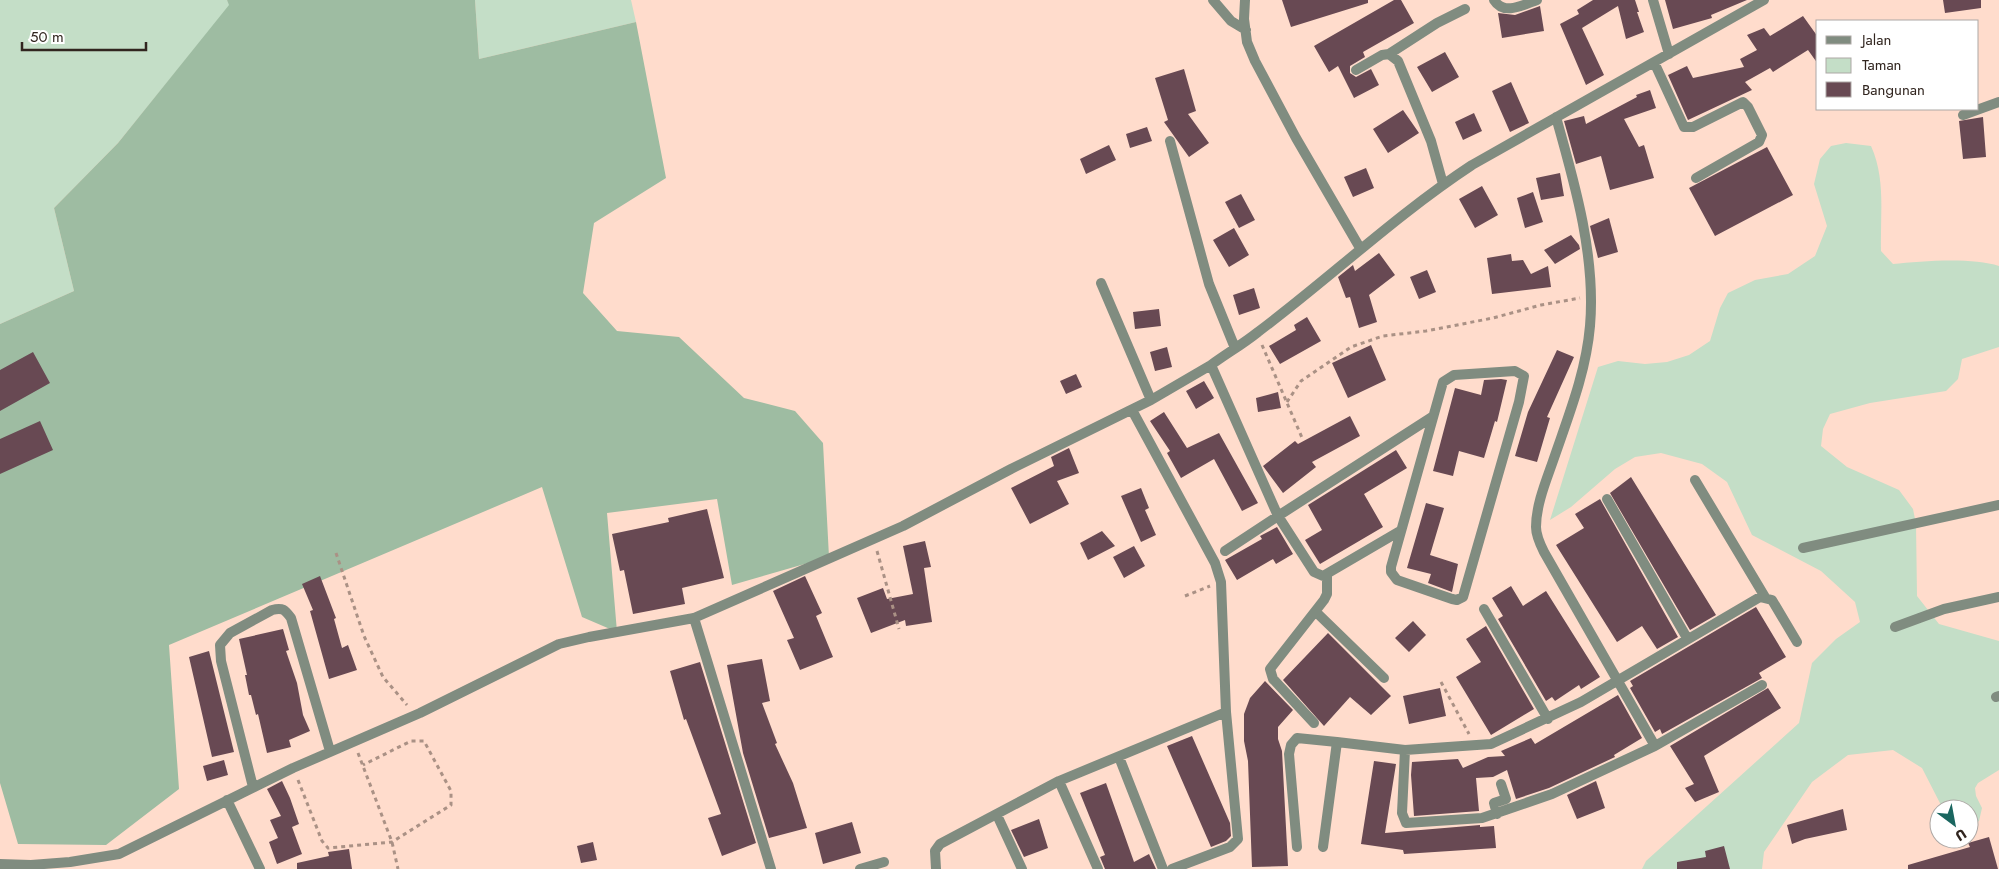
<svg xmlns="http://www.w3.org/2000/svg" width="1999" height="869" font-family="Jost,sans-serif">
<rect width="100%" height="100%" fill="#ffdccc"/>
<path fill="#c4dec7" d="M0 0H227L230 5 118 143 54 208 74 291 0 324Z
M475 0H631L636 22 479 59Z
M1846 143 1871 146C1886 179 1880 215 1881 251L1893 264C1922 261 1972 257 1999 266V347L1962 359 1958 379 1946 391 1870 403 1830 414 1823 429 1821 446 1847 467 1899 490 1913 509 1916 524 1917 596 1939 624 1999 641V770L1978 783 1975 788 1976 796 1982 808 1979 821 1969 826V809H1943L1922 768 1893 750 1848 755 1812 782 1764 852 1762 869H1642L1646 861 1799 723 1812 663 1836 639 1860 622 1855 602 1821 571 1752 535 1727 482 1702 464 1661 453 1635 457 1615 469 1571 507 1550 520 1598 367 1618 361 1645 364 1667 362 1689 355 1710 341 1720 308 1728 293 1755 280 1788 274 1815 256 1827 226 1814 184 1820 159 1831 146Z"/>
<path fill="#9ebca2" d="M227 0H475L479 59 636 22 666 178 594 223 583 293 617 331 679 337 744 398 795 411 823 443 829 557 732 585 717 499 607 513 617 632 582 617 542 487 169 645 179 789 106 845 18 844 0 783V324L74 291 54 208 118 143 229 5Z"/>
<path fill="#684953" d="M1282 0H1368V3L1291 27Z
M1394 0H1401L1414 23 1363 52 1365 57 1350 66V73L1356 77 1371 69 1379 85 1354 98 1338 66 1329 72 1314 46Z
M1593 0H1635L1639 12H1637L1644 32 1626 39 1618 6 1582 28 1604 75 1586 85 1560 24 1579 14 1577 10Z
M1665 0H1747L1711 15 1712 18 1673 29Z
M1943 0H1981V8L1945 13Z
M1540 6 1544 31 1502 38 1498 13 1515 15Z
M1803 16 1818 37V64L1808 50 1773 72 1770 68 1745 82 1752 90 1688 120 1668 75 1687 66 1693 78 1744 67 1740 59 1757 50 1747 35 1764 28 1770 36Z
M1445 52 1459 77 1432 92 1417 67Z
M1184 69 1196 111 1188 114 1209 143 1189 157 1164 122 1168 120 1155 78Z
M1511 82 1529 123 1510 132 1492 91Z
M1650 90 1656 108 1624 119 1639 147 1644 145 1654 178 1610 190 1601 156 1576 164 1564 121 1584 116 1586 124 1637 97 1636 95Z
M1403 110 1419 133 1388 153 1373 129Z
M1474 113 1482 131 1463 140 1455 122Z
M1983 117 1986 157 1963 159 1959 121Z
M1147 127 1152 141 1130 148 1126 134Z
M1109 145 1116 160 1086 174 1080 159Z
M1767 147 1793 195 1715 236 1689 188Z
M1366 168 1374 188 1353 197 1344 177Z
M1560 173 1564 196 1541 200 1536 178Z
M1482 186 1498 215 1475 228 1459 199Z
M1533 192 1543 222 1525 228 1517 198Z
M1241 194 1255 220 1239 228 1225 202Z
M1609 218 1618 252 1598 258 1590 226Z
M1234 228 1249 255 1229 267 1213 240Z
M1571 235 1579 245 1580 249 1555 264 1544 250Z
M1379 253 1395 275 1369 295 1377 322 1359 328 1350 297 1346 298 1338 277 1353 265 1355 271Z
M1511 254 1512 261 1523 260 1531 274 1548 266 1551 287 1492 294 1487 258Z
M1427 270 1436 292 1419 299 1410 277Z
M1254 288 1260 308 1239 315 1233 295Z
M1159 309 1161 326 1135 329 1133 312Z
M1307 317 1321 341 1280 364 1269 346 1296 330 1294 325Z
M1371 345 1386 380 1348 398 1332 363Z
M1167 347 1172 367 1155 371 1150 352Z
M1557 350 1574 357 1547 417 1550 418 1537 462 1515 456 1528 412Z
M33 352 50 383 0 411V370Z
M1076 374 1082 387 1066 394 1060 381Z
M1501 379 1507 380 1497 422 1495 421 1484 458 1459 451 1453 476 1433 471 1455 388 1481 395 1484 380Z
M1204 381 1214 398 1196 409 1186 391Z
M1278 392 1281 408 1258 412 1256 398Z
M1164 412 1187 448 1219 433 1258 503 1242 511 1214 459 1181 478 1167 453 1170 451 1150 421Z
M1350 416 1360 436 1312 462 1316 467 1283 493 1263 466 1295 441 1298 444Z
M40 421 53 450 0 474V439Z
M1069 448 1079 473 1057 481 1069 504 1030 524 1011 488 1054 466 1051 457Z
M1396 450 1407 468 1364 494 1383 527 1320 564 1305 540 1322 530 1308 505Z
M1631 477 1716 615 1690 630 1610 493Z
M1141 488 1149 508 1145 510 1156 535 1141 542 1121 496Z
M1600 499 1678 637 1657 649 1642 626 1617 642 1556 545 1584 528 1575 514Z
M1426 503 1444 508 1430 555 1458 564 1452 592 1428 583 1431 574 1407 568Z
M707 509 724 578 682 588 685 604 633 614 624 570 620 571 612 534 669 522 668 518Z
M1277 527 1293 554 1276 564 1273 559 1237 580 1225 560 1262 539 1260 536Z
M1102 531 1115 546 1088 560 1080 543Z
M925 541 931 567 924 568 932 622 906 626 905 620 871 633 857 598 883 588 887 599 913 594 903 546Z
M1134 546 1145 566 1124 578 1113 557Z
M320 576 336 618 334 619 342 648 348 645 357 670 329 679 310 611 313 610 302 584Z
M805 576 822 613 816 616 833 657 800 670 787 640 794 638 773 591Z
M1511 586 1523 606 1546 591 1600 677 1581 689 1579 685 1555 701 1552 697 1546 701 1498 619 1503 616 1492 598Z
M1756 607 1786 657 1759 673 1762 678 1662 734 1660 729 1655 732 1630 688 1633 686 1630 681Z
M1413 621 1426 635 1409 652 1395 638Z
M1486 626 1534 709 1491 735 1456 677 1481 662 1466 639Z
M283 629 289 650 286 651 297 683 303 715 310 731 289 740 291 747 267 753 258 714 256 715 251 695H249L245 675H247L239 639Z
M1328 633 1391 696 1371 715 1350 697 1324 726 1283 680Z
M209 651 234 752 212 757 189 657Z
M762 659 770 701 762 703 777 743 775 744 793 783 807 828 769 838 743 753 727 665Z
M700 662 756 843 722 856 708 818 721 814 686 719 684 720 670 671Z
M1265 681 1293 710 1278 727V739L1282 751 1288 866 1252 867 1248 761 1244 741V714L1250 698Z
M1440 688 1446 716 1409 724 1403 696Z
M1768 688 1781 708 1704 756 1719 792 1695 802 1685 788 1694 784 1670 746Z
M1618 695 1642 738 1614 755 1615 757 1549 788 1516 799 1507 770 1493 777 1476 778 1479 811 1414 816 1411 775 1412 762 1458 759 1463 768 1488 757 1505 756 1501 751 1531 738 1535 744Z
M1192 736 1230 823 1231 836 1226 841 1211 847 1167 746Z
M224 760 228 775 207 781 203 766Z
M1374 761 1396 764 1385 833 1480 825V827L1494 826 1496 848 1404 854 1403 850 1361 844Z
M282 781 290 798 299 824 292 827 302 854 277 864 269 842 278 838 270 820 281 816 267 789Z
M1596 781 1605 808 1577 819 1567 795Z
M1106 783 1134 862 1149 854 1156 869H1105L1100 857 1105 855 1080 793Z
M1843 809 1847 830 1805 839 1792 844 1787 825Z
M1039 819 1048 848 1024 857 1011 830Z
M852 822 861 853 823 864 815 833Z
M1989 837 1998 869H1908V865L1970 847 1968 843Z
M593 842 597 860 581 863 577 846Z
M1724 846 1730 869H1677V862L1706 857 1705 851Z
M349 849 352 869H297V863L329 856 328 852Z"/>
<g fill="none" stroke-linecap="round" stroke-linejoin="round">
<path stroke="#aa9185" stroke-width="3" stroke-dasharray="4 4" stroke-linecap="butt" d="M1262 345 1303 440
M1287 402 1301 381 1351 347 1383 336 1426 331 1493 318 1541 305 1580 298
M877 551 899 629
M336 553 364 636 383 677 407 705
M1185 596 1210 586
M1441 682 1469 734
M358 753 392 842 398 869
M298 780 322 841 328 848 392 842 451 805V791L424 741H411L363 765"/>
<path stroke="#808c80" stroke-width="10" d="M1213 0 1231 21 1246 30
M1245 0 1244 19 1247 42 1255 61 1296 138 1360 248
M1494 0C1504 16 1523 5 1537 0
M1653 0 1669 54
M1389 54 1437 23 1465 9
M1654 62 1684 127H1693L1743 102 1748 107 1762 135 1759 142 1696 178
M1356 70 1382 55 1389 54 1398 61 1431 141 1443 184
M1963 115 1999 102
M1556 117C1575 184 1596 257 1590 326 1586 373 1568 417 1553 461 1546 481 1536 505 1536 527 1536 535 1540 544 1544 552L1655 746
M1170 141 1209 284 1235 348
M1101 283 1151 400
M1515 371 1524 376 1519 402 1463 597 1457 600 1452 599 1397 580 1391 572V567L1443 382 1454 375Z
M1132 410 1215 563 1221 582 1226 712 1238 839 1230 847 1172 869
M1432 417 1278 516 1211 365C1226 354 1243 344 1258 332 1330 278 1396 215 1472 165L1764 0
M1695 480 1765 597
M1607 499 1687 638
M1803 548 1999 505
M1225 551 1278 516 1314 572 1323 576 1400 531
M1484 609 1548 719
M1316 612 1384 678
M694 618 771 869
M1895 627 1944 609 1999 597
M1996 697 1999 696
M1314 723 1273 679 1270 669 1324 600 1327 594V574
M1405 750 1402 813 1406 823 1482 818 1552 794 1655 746 1762 685
M1119 757 1163 869
M1059 781 1098 869
M253 787 221 661 220 645 230 633 272 610C283 607 285 610 291 618L330 751
M227 800 260 869
M1497 814 1494 803 1506 799 1501 784
M997 815 1022 869
M1297 847 1289 754 1291 745 1297 738 1337 742
M1323 847 1337 742 1405 750 1491 744 1581 702 1760 597 1772 600 1797 642
M0 864 31 865 70 862 119 854 293 768 420 713 559 644 589 637 694 618 903 526 1011 469 1151 400 1211 365
M860 869 884 862
M936 869 935 851 940 844 1059 781 1226 712"/>
</g>
<rect x="1816" y="20" width="162" height="90" fill="#ffffff" stroke="#ada8a5"/>
<rect x="1826" y="36" width="25" height="8" fill="#808c80" stroke="#ada8a5"/>
<text x="1862" y="45" font-size="15" fill="#31251f">Jalan</text>
<rect x="1826" y="58" width="25" height="15" fill="#c4dec7" stroke="#ada8a5"/>
<text x="1862" y="70" font-size="15" fill="#31251f">Taman</text>
<rect x="1826" y="82" width="25" height="15" fill="#684953" stroke="#ada8a5"/>
<text x="1862" y="95" font-size="15" fill="#31251f">Bangunan</text>
<g transform="translate(1954 824) rotate(148)"><circle r="24" fill="#ffffff" stroke="#ada8a5"/>
<path d="M0-4L9 19L0 12L-9 19Z" fill="#1a6660"/>
<text y="-8" font-size="14" font-weight="bold" text-anchor="middle" fill="#31251f">U</text>
</g>
<path d="M22 42v8h124v-8" fill="none" stroke="#31251f" stroke-width="2.5"/>
<text x="30" y="42" font-size="15" fill="#31251f" stroke="#ffffff" stroke-width="4" paint-order="stroke">50 m</text>
</svg>
